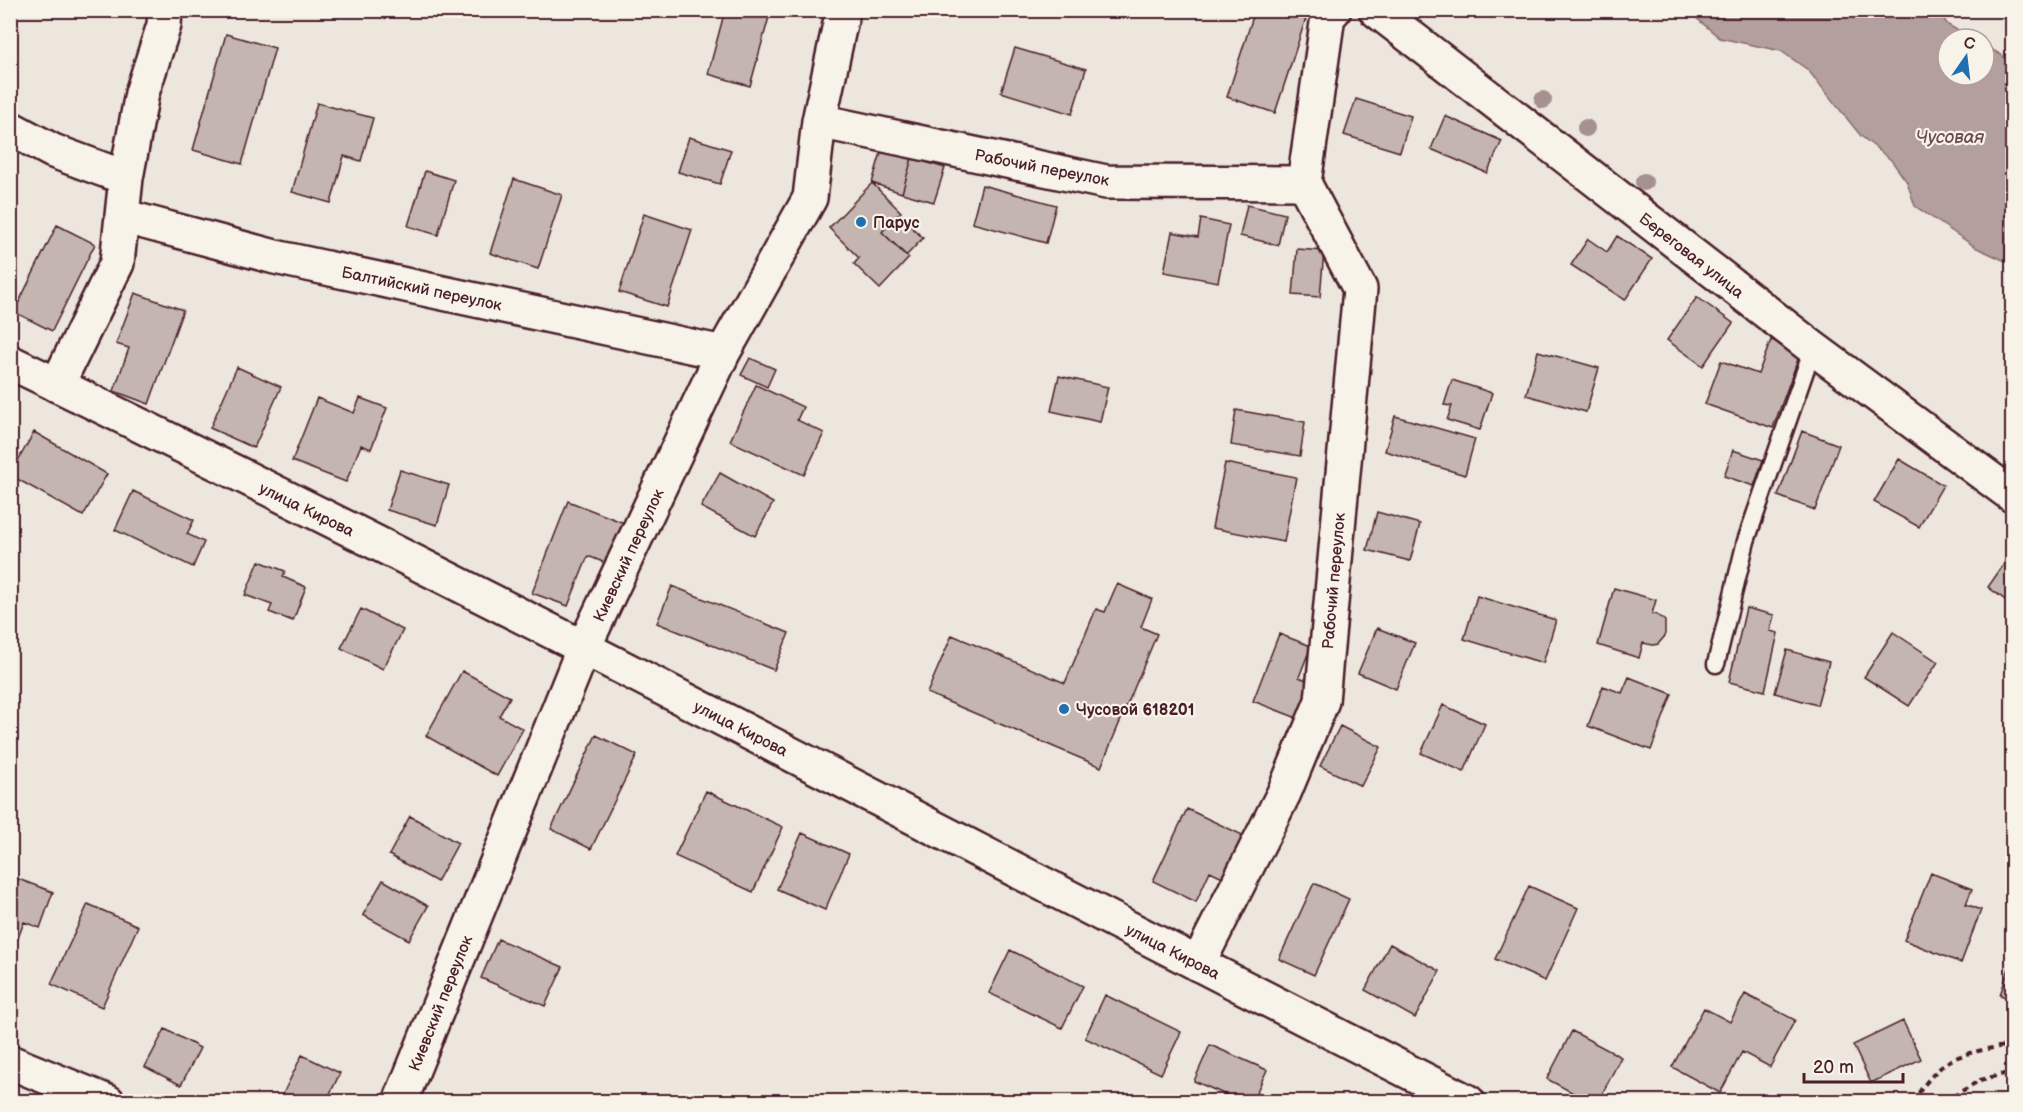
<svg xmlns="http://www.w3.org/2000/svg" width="2023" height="1112" font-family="'Balsamiq Sans',sans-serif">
<rect width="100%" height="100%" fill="#ece6dd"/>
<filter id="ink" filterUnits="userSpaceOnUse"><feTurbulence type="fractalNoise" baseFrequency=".0167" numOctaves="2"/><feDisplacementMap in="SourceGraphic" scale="12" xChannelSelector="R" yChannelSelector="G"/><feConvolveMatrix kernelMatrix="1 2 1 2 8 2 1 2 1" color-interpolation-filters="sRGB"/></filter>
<g filter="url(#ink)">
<path fill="#b39f9d" stroke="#896c6f" stroke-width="1.5" d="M1688 11H1938L1948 25 1973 39H1948V75H1984V45L2012 61V264L1977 248 1915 206 1907 182 1891 160 1861 136 1808 70 1781 51 1720 38Z"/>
<path fill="#c4b5b0" stroke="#4a1f2b" stroke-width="1.5" d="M725 10H744L769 17 750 86 708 74Z
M1255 10H1313L1305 21 1275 113 1227 97Z
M226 34 275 48 242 164 193 150Z
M1015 48 1086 69 1072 114 1001 92Z
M1356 99 1411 116 1400 152 1344 135Z
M317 103 373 118 361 161 344 156 331 203 292 192Z
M1445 116 1502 141 1487 173 1431 149Z
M689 137 731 150 720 184 678 172Z
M882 149 912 158 902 193 872 183Z
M912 158 945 168 934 202 902 193Z
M425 171 454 180 438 235 408 226Z
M514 179 562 195 538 269 490 253Z
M872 183 901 212 882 232 909 258 880 289 854 264 859 258 829 228Z
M982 185 1056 205 1046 243 972 223Z
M1247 205 1285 214 1278 245 1240 236Z
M644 214 692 230 667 307 619 292Z
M898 214 923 238 906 256 882 232Z
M1201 219 1229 225 1218 282 1164 272 1172 232 1198 237Z
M57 225 95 244 52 331 14 312Z
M1617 236 1652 259 1625 300 1571 265 1588 239 1607 252Z
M1297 249 1324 251 1320 297 1293 295Z
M135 293 183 310 149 404 114 391 129 348 116 344Z
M1697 297 1733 323 1703 366 1667 340Z
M1771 340 1801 351 1773 428 1705 404 1721 361 1758 374Z
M1538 351 1599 368 1586 412 1526 395Z
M750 358 775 369 767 387 741 375Z
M237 367 281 387 254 448 210 428Z
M1059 376 1108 387 1100 422 1051 411Z
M1452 380 1492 393 1480 430 1447 420 1452 406 1444 405Z
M756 385 803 407 797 420 824 433 804 475 730 441Z
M317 398 354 413 360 398 387 408 371 449 361 445 346 482 292 461Z
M1236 410 1305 422 1300 456 1231 445Z
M1395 416 1475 439 1465 475 1385 451Z
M1802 431 1839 445 1815 510 1778 496Z
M34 432 107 474 83 516 10 475Z
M1733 450 1763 460 1754 486 1724 476Z
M1899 459 1943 485 1919 527 1874 502Z
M1225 463 1296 477 1284 542 1212 528Z
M400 470 449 485 437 525 387 510Z
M720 473 773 503 755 536 701 507Z
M133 491 194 520 187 534 204 542 193 567 115 530Z
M568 501 624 523 608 564 588 556 568 606 532 593Z
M1377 512 1420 524 1410 561 1367 550Z
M2009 557 2012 559V605L1988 587Z
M259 561 285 571 283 577 306 587 293 621 269 612 272 605 245 595Z
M1117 584 1152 599 1141 627 1157 634 1101 767 927 693 952 635 1065 683 1096 609 1105 612Z
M672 586 789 633 774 670 657 623Z
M1614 588 1656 600 1652 614 1657 615 1665 621V636L1658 644 1653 645 1643 643 1639 658 1598 645Z
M1477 596 1556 620 1543 663 1464 639Z
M1746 608 1774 615 1770 631 1778 633 1765 691 1729 682Z
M361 609 403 630 383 669 341 648Z
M1377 628 1415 643 1396 689 1358 673Z
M1893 632 1938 662 1909 706 1864 677Z
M1279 634 1311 646 1299 677 1311 682 1297 718 1253 701Z
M1787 650 1829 662 1817 705 1775 693Z
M462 671 510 697 499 716 523 729 497 776 426 736Z
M1629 677 1672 694 1651 750 1588 726 1603 686 1622 693Z
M1443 705 1485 724 1464 772 1421 753Z
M1340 726 1381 747 1361 786 1320 766Z
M596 735 637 755 591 849 551 829Z
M706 791 783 827 753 892 675 856Z
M1187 809 1249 838 1229 880 1210 871 1196 902 1153 881Z
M410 816 458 843 437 882 389 855Z
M802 833 849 854 825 910 777 889Z
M1931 873 1972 889 1966 904 1981 910 1961 963 1904 940Z
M10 876 53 892 40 928 24 922 10 960Z
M383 880 428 906 409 940 363 915Z
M1314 883 1349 899 1314 975 1279 959Z
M1529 886 1578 908 1545 981 1495 959Z
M88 904 138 926 102 1007 51 984Z
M498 939 563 967 545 1006 481 978Z
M1390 944 1440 971 1415 1018 1365 990Z
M1010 950 1083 986 1062 1028 989 993Z
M2012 959V999L2000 995Z
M1745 994 1795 1020 1770 1067 1742 1052 1720 1093 1672 1067 1704 1008 1730 1022Z
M1105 995 1181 1032 1161 1074 1085 1038Z
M1903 1021 1921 1059 1871 1083 1853 1045Z
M165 1029 200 1048 181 1085 145 1067Z
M1572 1031 1621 1057 1598 1102H1590L1547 1079Z
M1210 1045 1267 1070 1252 1102H1242L1194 1081Z
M302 1055 340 1073 326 1102 280 1100Z"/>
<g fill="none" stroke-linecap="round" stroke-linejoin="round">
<g stroke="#4a1f2b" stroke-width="21">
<path id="service" d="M1716 664 1746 541 1813 348"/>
</g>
<g stroke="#4a1f2b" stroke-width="38">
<path id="minor" d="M1376 10 1813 348 2012 495
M819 121 1106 182 1304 183
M10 128 53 151 126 178
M122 216 275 257 723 353
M57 385 117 263 126 178 142 93 164 25 165 10
M1198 964 1284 793 1322 701 1360 289 1304 183 1328 16 1334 10
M10 1062 108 1102
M400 1102 584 647 723 353 810 198 819 121 843 10"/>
</g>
<g stroke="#4a1f2b" stroke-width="38">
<path id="tertiary" d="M10 362C501 599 982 855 1468 1102"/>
</g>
<path stroke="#4a1f2b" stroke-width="4" stroke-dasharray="6 4.5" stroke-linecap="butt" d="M1913 1102C1922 1087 1933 1072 1948 1062 1962 1053 1996 1046 2012 1046
M1944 1102 1980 1080 2012 1072"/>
<use href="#service" stroke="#f7f3e8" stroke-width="16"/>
<use href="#minor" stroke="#f7f3e8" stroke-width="33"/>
<use href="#tertiary" stroke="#f7f3e8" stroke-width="33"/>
</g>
<g fill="#a69090">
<circle cx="1543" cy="100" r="9"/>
<circle cx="1586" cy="128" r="9"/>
<circle cx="1644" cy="182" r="9"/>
</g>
</g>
<g fill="#1f6fb2" stroke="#f7f3e8" stroke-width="2">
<circle cx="861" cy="222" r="6"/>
<circle cx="1064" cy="709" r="6"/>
</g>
<g text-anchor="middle" stroke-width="4.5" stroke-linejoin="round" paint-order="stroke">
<g font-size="16" fill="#4a1f2b" stroke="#f7f3e8">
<text transform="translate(1042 167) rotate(11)" y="6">Рабочий переулок</text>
<text transform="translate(1692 255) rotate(38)" y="6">Береговая улица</text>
<text transform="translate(422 288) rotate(12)" y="6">Балтийский переулок</text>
<text transform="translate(307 509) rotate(26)" y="6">улица Кирова</text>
<text transform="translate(628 555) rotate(-65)" y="6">Киевский переулок</text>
<text transform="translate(1333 581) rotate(-85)" y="6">Рабочий переулок</text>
<text transform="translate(741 728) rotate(27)" y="6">улица Кирова</text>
<text transform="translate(1173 951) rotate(27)" y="6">улица Кирова</text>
<text transform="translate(440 1003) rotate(-68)" y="6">Киевский переулок</text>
</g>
<g font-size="16" font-weight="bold" fill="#4a1f2b" stroke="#f7f3e8" text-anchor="start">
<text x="873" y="228">Парус</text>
<text x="1076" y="715">Чусовой 618201</text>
</g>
<g font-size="18" font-style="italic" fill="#6f4c53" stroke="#f7f3e8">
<text x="1950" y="143">Чусовая</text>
</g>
</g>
<rect width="2023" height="1112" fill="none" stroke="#f7f3e8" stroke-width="36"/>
<rect x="18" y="18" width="1987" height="1076" fill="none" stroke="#4a1f2b" stroke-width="2" filter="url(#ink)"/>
<g transform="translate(1966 57) rotate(14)"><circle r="28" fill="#f7f3e8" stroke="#b29e9c" stroke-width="1.5"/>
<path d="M0-4.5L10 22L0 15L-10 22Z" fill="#1f6fb2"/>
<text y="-9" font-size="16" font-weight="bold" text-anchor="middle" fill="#4a1f2b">С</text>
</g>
<path d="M1804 1073v9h99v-9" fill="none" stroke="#4a1f2b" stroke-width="3"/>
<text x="1813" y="1073" font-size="18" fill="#4a1f2b" stroke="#f7f3e8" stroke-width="4.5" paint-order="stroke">20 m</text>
</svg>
